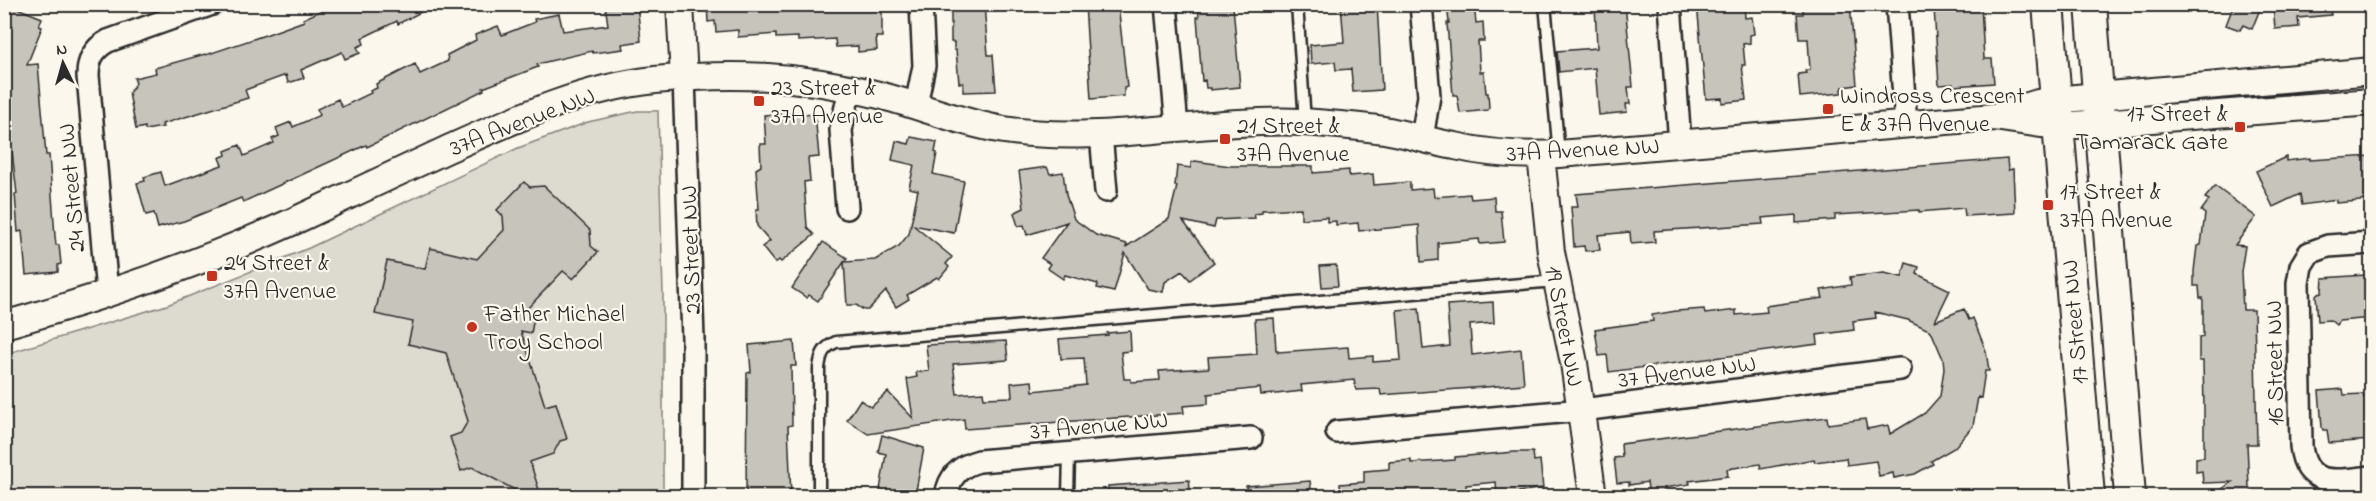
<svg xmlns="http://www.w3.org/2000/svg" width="2376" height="501" font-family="'Indie Flower',sans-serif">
<rect width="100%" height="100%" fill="#fbf7ec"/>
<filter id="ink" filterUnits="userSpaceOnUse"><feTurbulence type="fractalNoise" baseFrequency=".0167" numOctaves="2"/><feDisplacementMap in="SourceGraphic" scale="12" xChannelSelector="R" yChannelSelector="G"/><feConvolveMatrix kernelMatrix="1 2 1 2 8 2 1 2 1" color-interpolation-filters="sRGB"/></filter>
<g filter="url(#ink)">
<path fill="#dddad0" stroke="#84827e" stroke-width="1.5" d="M637 111H658L663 295V496H5V354L167 305 309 248 518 148 588 122Z"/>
<path fill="#c7c4bc" stroke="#2b2b2b" stroke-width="1.5" d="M335 4H436L398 24 397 21 362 38 364 44 357 47 360 53 345 59 342 52 301 70 304 78 288 83 286 75 245 90 248 98 162 124 163 127 145 130V127L136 129 129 93 136 83 134 78 156 73 155 68 205 54 206 55 268 34 304 21 303 19Z
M605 4H637L641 41 622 44 623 49 593 53 592 51 537 64 538 67 483 88 484 90 367 147 366 145 243 202 241 198 184 221 158 228 154 213 146 215 137 183 145 181 144 177 161 172 165 186 222 165 219 158 226 155 225 151 240 145 244 156 274 143 272 139 279 136 276 128 291 122 293 127 320 115 317 109 338 99 342 107 371 93 370 91 377 88 376 84 415 64 420 74 448 61 447 55 476 40 475 35 498 26 502 35 535 22 534 19 559 14 563 31 608 25Z
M707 4H879L880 8H882V37H876L877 50 858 52V46L836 47 835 39 798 41V37L776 38V34L738 37V30L716 32 715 21 708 22Z
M951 4H984L988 55H993L996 91 963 92V83H959L956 50H954V42H951Z
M1085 4H1118L1127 87 1124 88V96L1091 99Z
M1341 4H1377L1382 90 1353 92 1351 69 1336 70 1335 62 1311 64 1310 45 1344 42Z
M1447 4H1474L1476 23 1483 22 1484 41H1478L1480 72H1484L1486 93H1488L1489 108 1488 110 1460 113 1457 95H1453L1447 23H1449Z
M1595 4H1625L1633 87H1628L1630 104H1626L1627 112 1599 115 1595 68 1559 72 1557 51 1597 48Z
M1697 4H1744L1745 18 1752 17 1754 34 1750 35V43L1743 44 1745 65H1742L1746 100 1722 103V98L1706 99Z
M1803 4H1850L1857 85 1843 87 1841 93 1800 97 1798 74 1806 73 1805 70H1810L1808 39H1799L1797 14H1803Z
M2234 4H2262L2252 29 2243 25 2240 30 2226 25Z
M2273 4H2330L2331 15 2298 18 2299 27 2275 29Z
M1981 5 1984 59H1992L1994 83 1954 86 1953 84 1939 85 1934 8Z
M12 6 42 18 39 26 42 27 27 65 38 64 46 155H49L55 236 56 245H59L61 264 58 265V272L26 275 22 231 18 232 15 194H17L4 84V25Z
M1233 6 1240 87 1210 90V88H1206L1205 80 1202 81 1197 17H1199L1198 8Z
M804 112V115L815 114 819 157 808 158 810 181 804 182 807 227 814 235 781 262 779 260 775 263 762 247 770 241 757 226 756 209H759L756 169 761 166 760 144H766L764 115Z
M911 137 937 142 935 152 937 153 933 174 964 181 954 233 913 225 952 257 946 264 949 267 939 279 937 277 907 295 909 299 896 307 886 291 868 310H864L856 305H847L844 262 818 301 809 295 807 298 792 288 823 242 847 258 845 262 875 260 899 246 909 234 918 190 909 188 914 165 892 160 896 141 909 144Z
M2372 156V200L2336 203V200L2302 205 2300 194 2273 207 2256 171 2286 157V161L2310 158V160Z
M2007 159 2008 170 2013 169 2015 213 1965 216 1964 208 1919 212V210L1835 215V220L1796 223V215L1762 218 1763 224 1654 231 1655 242 1631 244 1630 232 1598 235 1600 250 1585 251 1584 246 1574 247 1571 207H1578L1576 194Z
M1195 161 1230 166H1313V173L1349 170V176L1373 174 1374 185 1410 182V190L1433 188 1434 197 1470 194 1471 199 1494 197 1495 211H1501L1504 242 1480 244 1479 239 1438 243V260L1421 262 1419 225 1359 231 1358 223 1336 225V221L1327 222V217L1301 219V208L1262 210V213L1254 214 1255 218 1216 220 1214 228 1183 221 1214 262 1190 280 1182 271 1165 282 1163 292 1148 289 1125 253 1114 292 1097 288 1098 284 1065 275 1063 279 1047 268 1050 264 1041 258 1067 222 1027 235 1024 225 1018 226 1014 213 1024 208 1019 171 1047 167 1050 174 1063 172 1066 195 1074 219 1096 235 1127 244 1126 247 1169 219 1177 186H1175L1177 166 1191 168V163Z
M524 182 530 187 544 186 590 230 591 246 598 252 573 279 563 271 525 311 535 313 531 333 521 331 545 406 556 403 567 439 560 441 553 454 530 462 541 496H526L472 467 461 471 450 437 461 433 468 421 446 353 408 344 413 322 375 314 387 261 425 269 430 248 477 259 504 230 503 216 497 210Z
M2215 186 2256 217 2235 245 2245 246 2241 272 2243 310H2254L2257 444H2247L2249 487 2256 496H2212L2232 482 2203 483 2202 471 2196 472V458L2204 457V408L2203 361H2199V338L2203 337V298H2200L2199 286H2194V271L2197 246 2201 245 2205 214 2201 211 2209 200 2205 198Z
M1906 263 1919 267 1917 274 1950 290 1935 321 1964 309 1969 320 1973 318 1986 351 1989 371H1985L1981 398 1978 397 1973 426 1954 448 1931 461 1933 464 1915 474 1894 478 1893 473 1879 476 1876 461 1847 465 1846 458 1815 462 1814 459 1761 469 1760 464 1727 469 1728 476 1689 481 1690 484 1664 488V493L1649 495 1647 482 1629 485V482L1617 483 1614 458 1622 457 1621 444 1827 417 1828 424 1865 419 1867 429 1888 425 1890 434 1925 413 1940 396 1944 369 1943 359 1931 331 1908 320 1875 312 1876 318 1853 321 1854 330 1817 335 1818 344 1609 372 1607 355 1599 356 1595 329 1653 321 1652 315 1676 311 1704 309 1705 314 1736 310V315L1767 312 1766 306 1823 298 1821 290 1851 285 1850 277 1884 273 1902 277Z
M1336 265 1338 286 1322 287 1320 266Z
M2365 275 2366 290H2372V318L2339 321 2336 325 2330 320 2318 321 2316 295 2318 293 2322 292 2323 278Z
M1493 302 1494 323 1470 325 1472 355 1521 349 1524 384 1381 395 1380 389 1356 390 1354 380 1301 385 1302 391 1276 394 1261 395 1260 388 1208 394V404L1183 406 1184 413 965 429 964 419 868 434 847 420 860 400 871 407 888 392 913 418 907 379 917 377 916 372 929 371 926 345 1006 341 1008 360 953 364 957 394 983 392 984 398 1012 397 1011 383 1032 381 1033 391 1086 385 1084 358 1061 359 1059 339 1108 335 1107 333 1130 331 1131 351 1121 352 1124 379H1131V382L1160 380 1159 371 1209 368 1208 357 1257 354 1255 319 1274 318 1276 350H1278V352L1348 347 1349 358 1373 356V362L1401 360 1397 310 1419 308 1423 349 1450 346 1447 305Z
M794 341 796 366H791L792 425 788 426 791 496H746L747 373 751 372 749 345Z
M2343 389 2344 395 2363 394 2364 398H2372L2371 440 2329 443 2327 430H2323L2322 427 2319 391Z
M882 435 924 448 915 496H879L886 454 878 452Z
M1515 452H1533L1534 461 1540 460 1543 488 1519 492V496H1497L1496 482 1466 485V490L1440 492V496H1419V495L1341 496 1340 484 1364 482V471L1389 469V462L1411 460V463L1455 460V457Z
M1189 480 1191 496H1108V486Z
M1310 481 1312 496H1247L1246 486Z"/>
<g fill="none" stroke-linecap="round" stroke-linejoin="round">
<g stroke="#2b2b2b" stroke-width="15">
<path id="service" d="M1297 4 1305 122
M1545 4 1559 154
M819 496V368C821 354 823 348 836 342L1556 281
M1068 496 1069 453"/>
</g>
<g stroke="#2b2b2b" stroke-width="26">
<path id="minor" d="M1166 4 1177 127
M1421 4 1429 96 1422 138
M1670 4 1680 144
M1897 4 1906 124
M684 78 693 339V496
M916 105 924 66 921 4
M1101 134 1106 191
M847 208 841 130 850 88
M2372 243 2328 246 2309 253 2301 266 2298 283 2301 446C2306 490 2338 480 2372 477
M107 293 88 76C88 60 93 49 108 41L212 4
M1337 432 1582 410 1900 369
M946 496C949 477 959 466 979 461L1251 438"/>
</g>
<g stroke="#2b2b2b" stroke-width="30">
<path id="tertiary" d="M680 4 684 78
M2000 115 2038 103 2054 100 2372 71
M1541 155 1551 252 1574 363 1593 496
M4 325C103 297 201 263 294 221 345 197 397 173 448 149 515 119 581 88 655 80 734 72 802 75 879 95 921 106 961 123 1004 130 1103 145 1203 118 1303 122 1330 124 1357 126 1384 130 1408 134 1431 142 1455 146 1489 154 1524 156 1559 154L1994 117 2041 124 2075 125 2372 102"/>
</g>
<g stroke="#2b2b2b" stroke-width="34">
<path id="secondary" d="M2048 4 2089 496
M2091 4 2130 496"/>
</g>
<use href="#service" stroke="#fbf7ec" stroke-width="10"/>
<use href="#minor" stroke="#fbf7ec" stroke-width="21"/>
<use href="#tertiary" stroke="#fbf7ec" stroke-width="26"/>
<use href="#secondary" stroke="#fbf7ec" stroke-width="30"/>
</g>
</g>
<g fill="#c8321e" stroke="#fbf7ec" stroke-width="2">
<rect x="753" y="95" width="12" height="12" rx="3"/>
<rect x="1822" y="103" width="12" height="12" rx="3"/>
<rect x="2234" y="121" width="12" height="12" rx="3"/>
<rect x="1219" y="133" width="12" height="12" rx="3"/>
<rect x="2042" y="199" width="12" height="12" rx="3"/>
<rect x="206" y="270" width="12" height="12" rx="3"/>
<circle cx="472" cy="327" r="6"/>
</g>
<g text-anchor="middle" stroke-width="4.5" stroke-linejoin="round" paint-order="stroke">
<g font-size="24" fill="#2b2b2b" stroke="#fbf7ec" text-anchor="start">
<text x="771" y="95">23 Street &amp;<tspan x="771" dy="28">37A Avenue</tspan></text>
<text x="1840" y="103">Windross Crescent<tspan x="1840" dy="28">E &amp; 37A Avenue</tspan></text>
<text x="2228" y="121" text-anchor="end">17 Street &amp;<tspan x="2228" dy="28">Tamarack Gate</tspan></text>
<text x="1237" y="133">21 Street &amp;<tspan x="1237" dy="28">37A Avenue</tspan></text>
<text x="2060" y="199">17 Street &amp;<tspan x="2060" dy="28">37A Avenue</tspan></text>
<text x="224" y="270">24 Street &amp;<tspan x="224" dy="28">37A Avenue</tspan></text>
<text x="484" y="321">Father Michael<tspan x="484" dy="28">Troy School</tspan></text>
</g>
<g font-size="24" fill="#2b2b2b" stroke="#fbf7ec">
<text transform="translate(522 121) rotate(-21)" y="8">37A Avenue NW</text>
<text transform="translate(1583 149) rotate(-3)" y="8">37A Avenue NW</text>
<text transform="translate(71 188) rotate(-95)" y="8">24 Street NW</text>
<text transform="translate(690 250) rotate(-92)" y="8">23 Street NW</text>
<text transform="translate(2074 322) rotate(-95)" y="8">17 Street NW</text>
<text transform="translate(1565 326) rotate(79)" y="8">19 Street NW</text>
<text transform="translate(2274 363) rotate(-91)" y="8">16 Street NW</text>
<text transform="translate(1687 371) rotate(-7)" y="8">37 Avenue NW</text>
<text transform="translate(1099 425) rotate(-5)" y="8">37 Avenue NW</text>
</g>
</g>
<rect width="2376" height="501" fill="none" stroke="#fbf7ec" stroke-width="24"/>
<rect x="12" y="12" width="2352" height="477" fill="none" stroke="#2b2b2b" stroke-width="2" filter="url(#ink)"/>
<g transform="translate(63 63) rotate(355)" stroke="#fbf7ec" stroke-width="4.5" paint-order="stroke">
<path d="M0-4.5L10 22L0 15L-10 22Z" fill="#2b2b2b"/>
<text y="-9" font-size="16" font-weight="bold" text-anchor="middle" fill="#2b2b2b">N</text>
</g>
</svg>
